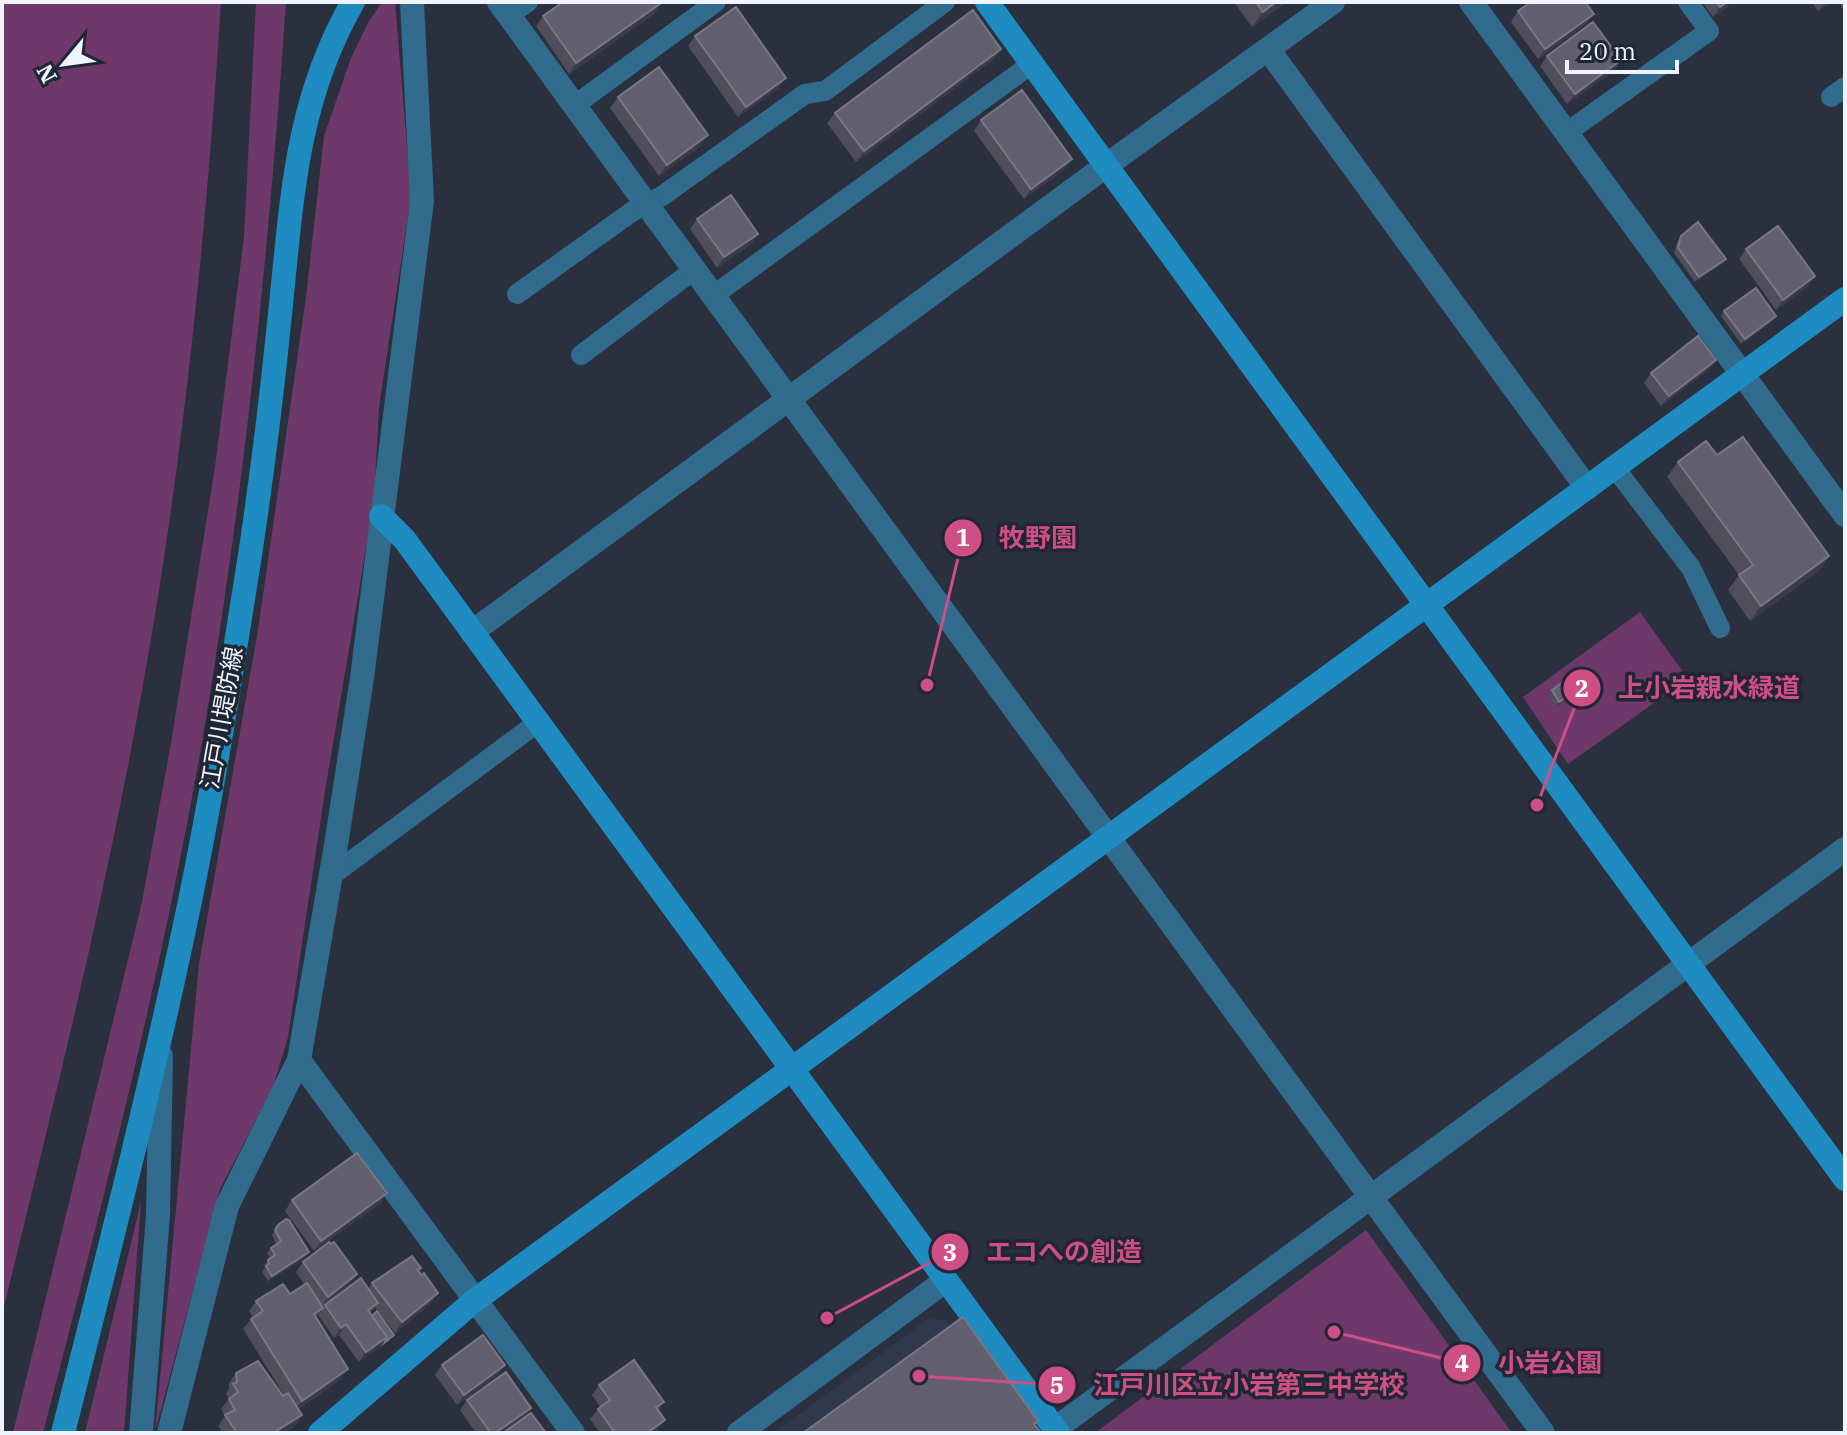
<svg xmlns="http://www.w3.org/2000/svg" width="1847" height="1435" font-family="'IBM Plex Serif','Noto Sans JP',serif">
<rect width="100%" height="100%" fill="#2b303f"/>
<path fill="#30384d" d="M928 1319 947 1320 1029 1433H774Z"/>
<path fill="#6f386b" d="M2 2H221C206 238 182 474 139 707 102 912 51 1113 2 1315Z
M256 2H286C270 238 246 473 208 706 168 951 105 1193 43 1433H13L142 902 171 743 215 467 244 237Z
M382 2H395L411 196 379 407 374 501 325 791 288 1037 273 1087 220 1189 155 1432 199 964 258 630 306 297 324 136 351 58 369 21Z
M1640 612 1688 679 1568 764 1523 697Z
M141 1202 124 1433H85Z
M1366 1230 1512 1433H1095Z"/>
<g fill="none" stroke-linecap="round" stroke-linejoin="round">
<path stroke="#316b8d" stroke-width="20" d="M509 15 528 2
M1831 97 1845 87
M575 105 716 2
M1566 133 1709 31 1688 2
M517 294 633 211 662 196 805 94 825 91 945 2
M714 295 1033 63
M581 355 695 269
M1615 468 1691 568 1720 628
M331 876 537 723"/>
<path stroke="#316b8d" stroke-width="24" d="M412 2 422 201 362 678 336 845 299 1060 573 1433
M499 2 1543 1433
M1471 2 1845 515
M1268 49 1587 488
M472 632 1107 165 1333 2
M1055 1429 1845 849
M141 1433 158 1215 161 1056
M169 1433 227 1206 299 1060
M739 1433 945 1281"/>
<path stroke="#1e8bc1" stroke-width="24" d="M987 2 1845 1179
M381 516 405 540 1058 1433
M63 1433C108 1255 154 1076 191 896 214 783 232 669 250 555 262 475 272 394 280 314 292 201 295 103 353 2
M320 1433 474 1301 1845 299"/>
</g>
<path fill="#514e5c" d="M1234 2H1287L1252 27Z
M1702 2H1731L1727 7 1713 17Z
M1812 2H1832L1818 11Z
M1839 2H1845V12L1839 3Z
M661 3 654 14 569 74 536 26 543 16Z
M1518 11 1586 24 1538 59 1511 22Z
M695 36 779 88 738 117 688 46Z
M1547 56 1621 60 1614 71 1567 104 1540 66Z
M994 59 856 162 827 123 835 113Z
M618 97 701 146 659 176 610 108Z
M981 120 1065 169 1024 199 974 131Z
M697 219 758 234 751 244 717 268 690 229Z
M1681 236 1726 259 1722 264 1695 282 1674 253 1677 242Z
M1746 249 1815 276 1808 286 1776 310 1739 259Z
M1724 311 1773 321 1741 344 1721 316Z
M1716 360 1708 370 1661 406 1644 383 1651 373Z
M1717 455 1829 556 1819 571 1750 621 1728 590 1739 575 1667 477 1678 462Z
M1552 690 1566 700 1555 707 1548 695Z
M387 1193 379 1204 314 1251 285 1211 292 1200Z
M278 1225 305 1258 268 1281 262 1272 265 1267 264 1265 270 1258 267 1253 271 1248 276 1244 272 1235Z
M303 1262 357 1274 350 1284 322 1307 323 1308 316 1317 348 1369 340 1380 298 1409 302 1415 295 1426 283 1433H223L218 1426 225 1416 221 1409 229 1399 226 1394 229 1389V1383L236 1373 283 1396 284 1395 243 1329 253 1317 249 1311 256 1301 290 1294 304 1284 296 1272Z
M419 1271 431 1303 395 1333 375 1307 370 1313 390 1340 381 1347V1346L359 1362 339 1335 334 1338 318 1315 325 1305 368 1289 372 1283Z
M442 1365 498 1375 457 1405 435 1375Z
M599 1385 664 1402 658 1410 665 1420 658 1430 654 1433H600L590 1419 600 1407 592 1395Z
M467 1400 524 1417 546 1433H476L460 1410Z"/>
<path fill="#3b3a49" d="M1276 2H1287L1252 27 1263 12Z
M1727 2H1731L1727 7 1713 17 1720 7Z
M1825 2H1832L1818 11Z
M661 3 654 14 569 74 576 63Z
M1594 14 1586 24 1538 59 1545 49Z
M1001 49 994 59 856 162 864 151Z
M1621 60 1614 71 1567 104 1575 94Z
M786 78 779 88 738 117 746 107Z
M708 135 701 146 659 176 667 165Z
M1072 159 1065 169 1024 199 1031 189Z
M758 234 751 244 717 268 724 257Z
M1726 259 1722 264 1695 282 1699 277Z
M1815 276 1808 286 1776 310 1783 300Z
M1776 316 1773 321 1741 344 1745 339Z
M1716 360 1708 370 1661 406 1669 396Z
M1829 556 1819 571 1750 621 1761 606Z
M1570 695 1566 700 1555 707 1559 702Z
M387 1193 379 1204 314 1251 321 1241Z
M309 1252 305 1258 268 1281 272 1276Z
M357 1274 350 1284 321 1307 328 1297Z
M438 1293 431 1303 395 1333 402 1322Z
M346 1324 339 1335 334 1338 341 1328Z
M387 1337 380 1347 359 1362 366 1352Z
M505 1365 498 1375 457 1405 464 1395Z
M348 1369 340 1380 294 1411 302 1401Z
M531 1408 524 1418 503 1433H495Z
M302 1415 295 1426 283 1433H273Z
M665 1420 658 1430 654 1433H647Z"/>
<path fill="#625f6e" stroke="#787784" stroke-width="2" d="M563 2H660L661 3 576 63 543 16Z
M1256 2H1276L1263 12Z
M1531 2H1585L1594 14 1545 49 1518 11Z
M1716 2H1727L1720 7Z
M736 7 786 78 746 107 695 36Z
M973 10 1001 49 864 151 835 113Z
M1593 22 1621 60 1575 94 1547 56Z
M659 67 708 135 667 165 618 97Z
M1022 90 1072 159 1031 189 981 120Z
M731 195 758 234 724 257 697 219Z
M1698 222 1726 259 1699 277 1678 248 1681 236Z
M1778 226 1815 276 1783 300 1746 249Z
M1756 288 1776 316 1745 339 1724 311Z
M1698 336 1716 360 1669 396 1651 373Z
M1743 437 1829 556 1761 606 1739 575 1753 565 1678 462 1706 441 1717 455Z
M1562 683 1570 695 1559 702 1552 690Z
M357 1153 387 1193 321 1241 292 1200Z
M286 1219 289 1220 309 1252 272 1276 266 1266 269 1264 268 1260 275 1255 271 1248 281 1241 275 1230 278 1225Z
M329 1242 331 1244 334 1242 357 1274 328 1297 303 1262Z
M412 1256 421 1268 418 1270 421 1275 424 1273 438 1293 402 1322 372 1283Z
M361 1278 378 1303 368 1310 387 1337 366 1352 346 1324 341 1328 325 1305Z
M307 1283 323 1308 314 1314 348 1369 302 1401 251 1319 263 1311 256 1301 283 1284 290 1294Z
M377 1311 394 1335 385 1342 387 1337 372 1316Z
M963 1317 1038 1421 1034 1424 1041 1433H803Z
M483 1335 505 1365 464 1395 442 1365Z
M634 1360 664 1402 656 1407 665 1420 647 1433H615L598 1409 610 1400 599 1385Z
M258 1361 283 1396 288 1393 302 1415 273 1433H237L225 1415 235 1410 229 1399 238 1392 233 1384 237 1382 236 1373Z
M506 1372 531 1408 495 1433H491L467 1400Z
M531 1413 546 1433H503Z"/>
<g text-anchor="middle" stroke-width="7" stroke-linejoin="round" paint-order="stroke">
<g font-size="24" fill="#f0f4fe" stroke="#212634">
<text transform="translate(222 718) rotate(-80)" y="8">江戸川堤防線</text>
</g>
</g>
<path fill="none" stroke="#ce4f84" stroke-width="3" d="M927 685L963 538M1537 805L1582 688M827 1318L950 1252M1334 1332L1462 1363M919 1376L1057 1385"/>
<g fill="#ce4f84" stroke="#212634" stroke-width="3">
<circle cx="927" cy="685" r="8"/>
<circle cx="1537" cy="805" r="8"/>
<circle cx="827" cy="1318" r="8"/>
<circle cx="1334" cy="1332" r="8"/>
<circle cx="919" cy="1376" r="8"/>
<circle cx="963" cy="538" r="20"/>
<circle cx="1582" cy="688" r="20"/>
<circle cx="950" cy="1252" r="20"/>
<circle cx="1462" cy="1363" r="20"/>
<circle cx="1057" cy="1385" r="20"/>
</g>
<g font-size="24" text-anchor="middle" font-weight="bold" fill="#fff">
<text x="963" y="546">1</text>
<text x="1582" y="697">2</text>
<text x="950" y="1261">3</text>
<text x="1462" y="1372">4</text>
<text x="1057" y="1394">5</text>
</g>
<g font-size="26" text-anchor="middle" font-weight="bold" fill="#ce4f84" stroke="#212634" stroke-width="7" stroke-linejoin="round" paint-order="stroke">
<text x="1038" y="547">牧野園</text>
<text x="1709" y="697">上小岩親水緑道</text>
<text x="1064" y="1261">エコへの創造</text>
<text x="1550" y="1372">小岩公園</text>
<text x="1249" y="1394">江戸川区立小岩第三中学校</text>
</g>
<rect width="1847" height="1435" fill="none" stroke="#f0f4fe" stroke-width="8"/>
<g transform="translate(64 64) rotate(241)" stroke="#212634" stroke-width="6" paint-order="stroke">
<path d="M0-6L14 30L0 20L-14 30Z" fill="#f0f4fe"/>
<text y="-12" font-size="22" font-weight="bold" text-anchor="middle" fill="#f0f4fe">N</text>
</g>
<path d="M1567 60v12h110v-12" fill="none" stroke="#f0f4fe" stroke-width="4"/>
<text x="1579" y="60" font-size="24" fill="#f0f4fe" stroke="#212634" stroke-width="6" paint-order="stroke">20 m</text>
</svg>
